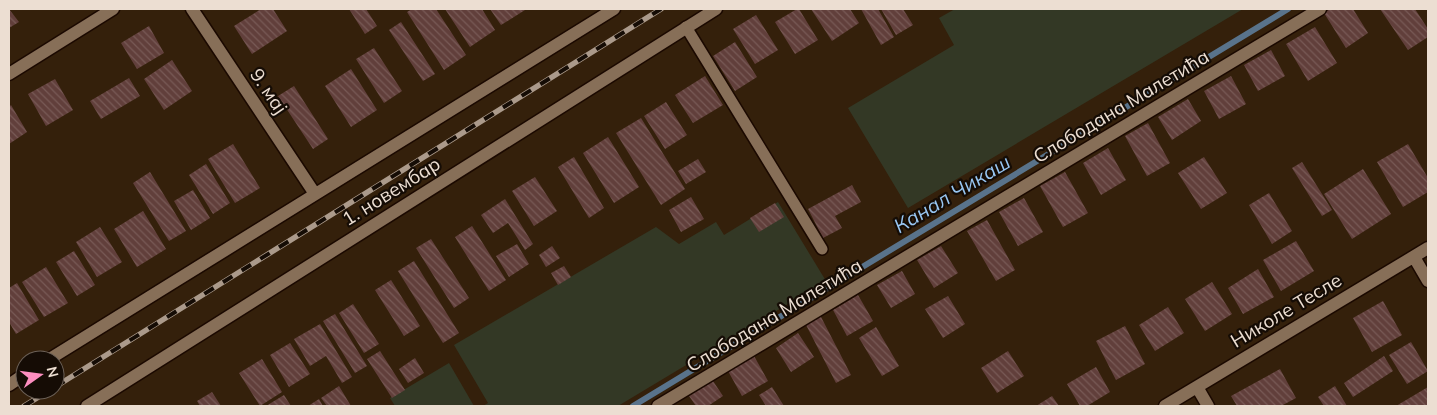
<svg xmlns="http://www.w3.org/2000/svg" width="1437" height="415" font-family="Mulish,sans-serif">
<defs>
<pattern id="building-back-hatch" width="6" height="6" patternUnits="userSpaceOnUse" patternTransform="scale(1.25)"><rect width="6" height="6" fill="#613f3b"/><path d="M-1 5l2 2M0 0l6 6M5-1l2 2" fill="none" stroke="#785a56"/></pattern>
</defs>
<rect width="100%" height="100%" fill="#34200b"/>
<path fill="#333825" d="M955 9H1243L908 208 848 108 954 45 939 18Z
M778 202 826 281 618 406H483L488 403 454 345 656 227 679 244 716 222 724 235Z
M449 363 474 406H395L390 398Z"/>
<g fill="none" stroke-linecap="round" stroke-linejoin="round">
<path stroke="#59738b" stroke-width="6" d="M633 406 1288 9"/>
</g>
<path fill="url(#building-back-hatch)" d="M9 9 19 22 9 28Z
M261 9H273L287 31 252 54 234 26Z
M349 9H366L377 26 365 34Z
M412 9H436L466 55 444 70 407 12Z
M445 9H482L495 30 470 47Z
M490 9H524L525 10 501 25Z
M797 9H799L818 40 795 54 775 22Z
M811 9H850L859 23 832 41Z
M861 9H878L894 37 881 45Z
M881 9H903L913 25 896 35Z
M1330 9H1353L1368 33 1346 48 1324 13Z
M1380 9H1415L1428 29V37L1408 50Z
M756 15 778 50 755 64 733 29Z
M401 22 435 74 423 81 389 30Z
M149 26 164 53 137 69 121 43Z
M1315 27 1337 63 1308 81 1286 44Z
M735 42 757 77 735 91 713 56Z
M374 48 402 91 384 103 356 59Z
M1271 50 1285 76 1258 91 1244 65Z
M172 60 192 91 164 110 144 79Z
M351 69 377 110 351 127 325 86Z
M705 76 723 105 693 123 675 95Z
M1231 76 1246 104 1219 119 1204 91Z
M129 78 140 96 101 119 90 101Z
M55 79 73 110 46 126 28 94Z
M294 86 328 139 313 149 278 96Z
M1188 99 1201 121 1172 140 1158 117Z
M666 102 687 135 665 149 644 116Z
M11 105 27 132 9 144V107Z
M641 118 685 189 661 205 616 133Z
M1148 123 1170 163 1147 176 1125 136Z
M608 137 639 187 614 203 583 153Z
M233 144 260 188 235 203 208 159Z
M1408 144 1428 178V192L1403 207 1377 162Z
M1108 148 1126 180 1101 195 1083 163Z
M574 157 604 208 589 218 558 167Z
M1204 157 1227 193 1201 209 1178 173Z
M698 159 706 172 686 184 678 171Z
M1302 162 1332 210 1322 216 1292 168Z
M206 164 230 203 213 214 189 175Z
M1363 169 1391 214 1352 239 1324 194Z
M150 172 186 231 169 241 133 183Z
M1065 172 1088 213 1063 227 1040 186Z
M535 177 557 211 534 226 512 191Z
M852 185 861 202 835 216 842 228 823 238 808 209Z
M193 190 210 218 191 230 174 201Z
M1269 193 1292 231 1272 244 1249 205Z
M691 197 704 219 681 232 669 210Z
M1024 198 1043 232 1018 246 999 212Z
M505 199 533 244 525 250 508 223 493 233 481 215Z
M775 203 784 217 759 232 750 218Z
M143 211 166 249 137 267 114 229Z
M987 220 1015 270 996 281 967 231Z
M472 226 506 280 489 291 455 237Z
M100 227 122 262 97 277 76 242Z
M431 239 469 298 454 308 416 248Z
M1296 241 1314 271 1281 291 1263 260Z
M517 244 529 264 509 277 496 256Z
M552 246 560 258 546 267 539 255Z
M941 246 958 273 934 288 917 260Z
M74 251 95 285 77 296 56 262Z
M414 261 459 333 443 343 398 271Z
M564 266 571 277 558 285 551 273Z
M46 267 68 303 44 317 22 282Z
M1258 269 1274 297 1243 314 1228 288Z
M902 271 915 294 891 308 877 285Z
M391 280 420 326 404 336 375 290Z
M1212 282 1232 314 1205 331 1185 299Z
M17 283 39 320 16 334 9 322V288Z
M858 295 873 321 847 336 833 310Z
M948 296 965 324 943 338 925 309Z
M1383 301 1402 335 1372 352 1353 318Z
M353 304 379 344 364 353 339 313Z
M1168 307 1184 333 1155 351 1139 325Z
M335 314 367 366 355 373 323 321Z
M820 315 851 375 836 383 805 323Z
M320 324 352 377 342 383 326 356 310 366 294 339Z
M1125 326 1145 364 1116 380 1096 341Z
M876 327 899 366 882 376 859 338Z
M798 333 814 357 791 372 776 348Z
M1411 342 1428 371 1407 384 1389 355Z
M290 343 310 374 289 387 270 355Z
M380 351 405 390 392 398 367 359Z
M1008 351 1024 376 997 393 981 368Z
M754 356 768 381 742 396 728 371Z
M1384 356 1393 371 1353 397 1344 383Z
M415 358 424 373 408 383 399 369Z
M262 359 282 392 260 406 239 373Z
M1096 367 1110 392 1087 406H1080L1067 384Z
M1280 369 1296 398 1281 406H1237L1231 396Z
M713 381 723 396 708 406H696L689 396Z
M339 386 351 406H327L321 398Z
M1335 386 1347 406H1324L1318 397Z
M772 387 784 406H766L759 395Z
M1428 387V406H1396Z
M212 392 221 406H200L197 401Z
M284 395 291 406H266Z
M1052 396 1059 406H1036Z
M319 399 323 406H308Z"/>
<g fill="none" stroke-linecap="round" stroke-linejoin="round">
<g stroke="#1b0900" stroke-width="14">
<path id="lane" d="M686 27 822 249"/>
</g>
<g stroke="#1b0900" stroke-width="15">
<path id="street" d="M192 9 315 194
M9 74 113 9
M1414 257 1428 281
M48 360 614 9
M9 385 25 374
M1197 387 1208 406
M87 406 716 9
M658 406 1320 9
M1165 406 1428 248"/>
</g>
<use href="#lane" stroke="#876f58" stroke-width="11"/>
<use href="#street" stroke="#876f58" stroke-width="12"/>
<g stroke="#ab9a8b" stroke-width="5.5">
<path id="rail" d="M55 387 661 9
M24 406 50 390"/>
</g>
<use href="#rail" stroke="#150c05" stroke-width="4" stroke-dasharray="11" stroke-linecap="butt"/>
</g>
<g text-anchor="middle" stroke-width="4.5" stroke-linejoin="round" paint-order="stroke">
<g font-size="19" fill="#ecded2" stroke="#150c05">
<text transform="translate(269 91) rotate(56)" y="7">9. мај</text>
<text transform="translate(1121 106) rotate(-31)" y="7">Слободана Малетића</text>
<text transform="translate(391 191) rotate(-32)" y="7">1. новембар</text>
<text transform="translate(1286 310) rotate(-31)" y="7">Николе Тесле</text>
<text transform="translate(774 315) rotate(-31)" y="7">Слободана Малетића</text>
</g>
<g font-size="20" font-style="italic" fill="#98c6f2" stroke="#150c05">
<text transform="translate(952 194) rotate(-31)" y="7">Канал Чикаш</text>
</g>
</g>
<rect width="1437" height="415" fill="none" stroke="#ecded2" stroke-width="20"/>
<g transform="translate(40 375) rotate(76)"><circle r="24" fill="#150c05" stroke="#6b6057"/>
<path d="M0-4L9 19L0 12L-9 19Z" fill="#fd8ec0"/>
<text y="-8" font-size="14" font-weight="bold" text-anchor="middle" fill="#ecded2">N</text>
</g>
</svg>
